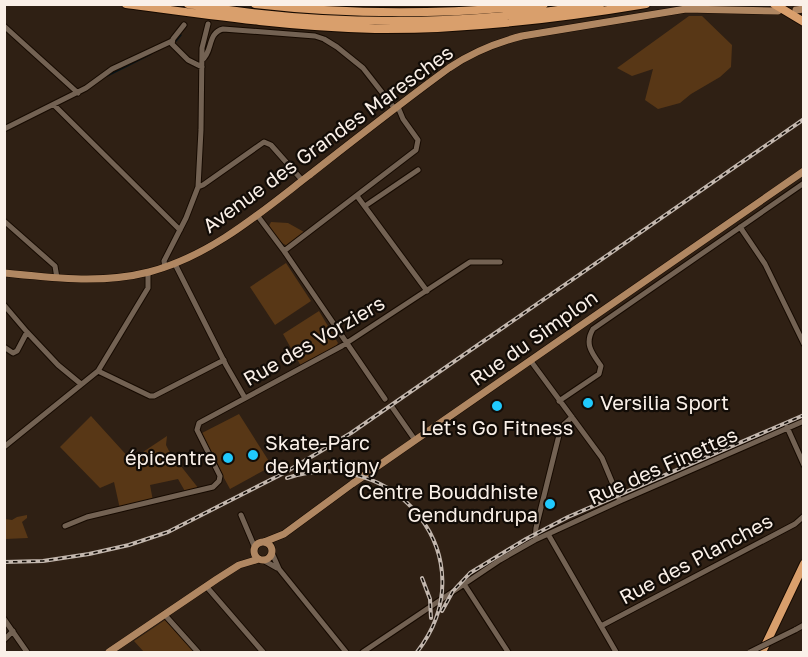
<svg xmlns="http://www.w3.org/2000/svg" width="808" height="657" font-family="'Golos Text',sans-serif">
<rect width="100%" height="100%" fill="#2f2014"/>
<path fill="#583716" d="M689 16H702L732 45 731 67 720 77 691 94 680 103 658 109 645 100 653 69 632 76 617 68Z
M271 222 288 223 304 232 290 246C279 245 275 234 269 226Z
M286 263 311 301 275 325 250 287Z
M319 311 338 343 336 346 301 366 283 334Z
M239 414 272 466 230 489 200 434Z
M91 416 131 460 167 436 166 445 169 451 199 489 186 493 178 479 150 485 153 501 120 509 114 482 100 488 60 447Z
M27 515V518L22 522 28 538 5 539V519L12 520 17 517Z
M165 620 193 650V652H144L134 641Z"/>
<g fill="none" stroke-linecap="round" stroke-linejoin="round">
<path stroke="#05141a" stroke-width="1.5" d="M176 41 181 35
M107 76 151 54"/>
<g stroke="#160a01" stroke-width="7">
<path id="minor" d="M184 25 173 39 172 44 188 60 202 67
M4 26 78 93
M202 60C213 52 207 33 223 29L315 36 324 39 337 47 363 68 395 109
M54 105 180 230
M4 129 86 88 112 69 172 41
M198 187 203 185 264 142 271 145 302 180
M357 196 427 291
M365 206 418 170
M257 215 284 251 385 399
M4 221 55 266 57 278
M740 227 765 264 804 344
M284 251 416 150 418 140 403 119 398 107
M175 264 226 365 245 398
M165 267 164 261 186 218 198 187 201 130 202 48 208 24
M4 305 27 332
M4 347 13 353 17 351 27 332 58 365 81 384
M530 360 602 458 620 501
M98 371 150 396H154L224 360
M559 401 599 374 601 366C592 353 584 344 593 329L804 183
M392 407 415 440
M787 427 804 465
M4 447 98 371 148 288V272
M241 515 255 548
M65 526 87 517 213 487 219 481 220 476 197 430 199 423 342 346 470 262H500
M548 534 616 652
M535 540 536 528 561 427 572 417
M272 553 279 569 346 652
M263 560 277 568
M464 584 508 652
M206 586 263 652
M164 614 198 652
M4 619 27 652
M601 626 795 524 804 516
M795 630 804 625
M4 640 13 631
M363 652 500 560 535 540 620 501 804 421"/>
</g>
<g stroke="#160a01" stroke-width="8">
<path id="major" d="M796 10 804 9
M4 273C53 278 102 284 149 272 210 256 259 214 308 176 354 140 401 103 449 68 471 53 495 43 522 36L686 9 778 11
M264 542 284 534 352 484 804 171
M254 551a9 9 0 1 1 18 0a9 9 0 1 1-18 0Z
M109 652 217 579 239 565 259 559"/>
</g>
<g stroke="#160a01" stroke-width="10">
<path id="highway" d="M126 4C208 15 291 27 375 29 466 30 556 19 646 4
M188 4C325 27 464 26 600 4
M255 4C350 15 448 15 544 4
M774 4 804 22
M762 652 804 564"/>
</g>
<use href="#minor" stroke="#736253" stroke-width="5"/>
<use href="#major" stroke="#b08762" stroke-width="7"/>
<use href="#highway" stroke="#d99f6c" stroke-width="8"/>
<g stroke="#c3b7ae" stroke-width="4">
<path id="rail" d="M287 478C396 442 489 560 417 652
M4 562 43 561 89 554 129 545 168 532 286 472 351 433 804 119
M422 578 430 599 431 618
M442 611 453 591 470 573 526 539 568 517 804 415"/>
</g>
<use href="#rail" stroke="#120c07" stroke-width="1.5" stroke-dasharray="4.5" stroke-linecap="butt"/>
<g stroke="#160a01" stroke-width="7" stroke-linecap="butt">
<path id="minor-bridge" d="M750 652 795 630"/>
</g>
<use href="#minor-bridge" stroke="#736253" stroke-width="5"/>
</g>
<g fill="#20c9fd" stroke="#120c07" stroke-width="2">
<circle cx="588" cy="403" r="6"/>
<circle cx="497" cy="406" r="6"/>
<circle cx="253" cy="455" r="6"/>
<circle cx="228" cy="458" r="6"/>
<circle cx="550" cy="504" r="6"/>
</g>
<g text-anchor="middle" stroke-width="4.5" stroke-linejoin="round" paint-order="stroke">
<g font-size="20" fill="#faf0e8" stroke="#120c07">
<text transform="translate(328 139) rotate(-36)" y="7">Avenue des Grandes Maresches</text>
<text transform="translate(534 338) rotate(-35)" y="7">Rue du Simplon</text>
<text transform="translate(314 341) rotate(-30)" y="7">Rue des Vorziers</text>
<text transform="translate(663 466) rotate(-24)" y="7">Rue des Finettes</text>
<text transform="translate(696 559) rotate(-28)" y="7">Rue des Planches</text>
</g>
<g font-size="20" fill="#faf0e8" stroke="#120c07" text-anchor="start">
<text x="600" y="410">Versilia Sport</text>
<text x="497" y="435" text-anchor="middle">Let's Go Fitness</text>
<text x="265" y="450">Skate-Parc<tspan x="265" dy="23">de Martigny</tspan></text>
<text x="216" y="465" text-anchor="end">épicentre</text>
<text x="538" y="499" text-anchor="end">Centre Bouddhiste<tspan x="538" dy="23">Gendundrupa</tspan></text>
</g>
</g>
<rect width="808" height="657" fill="none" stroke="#faf0e8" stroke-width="12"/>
</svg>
